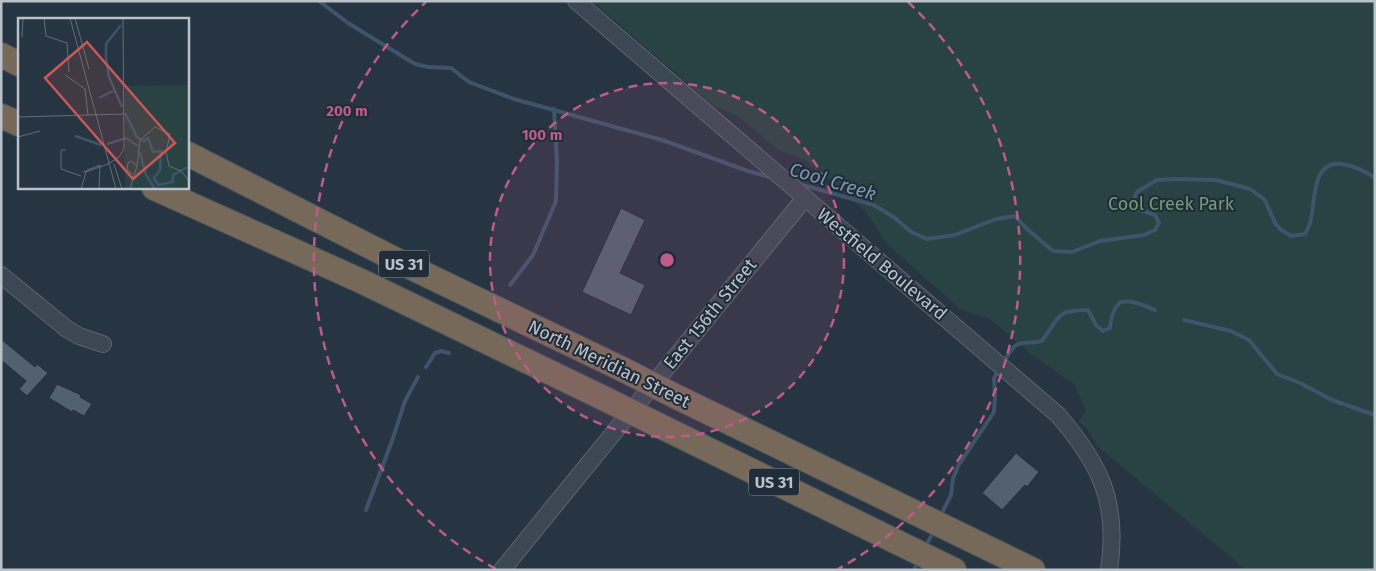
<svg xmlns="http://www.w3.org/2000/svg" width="1376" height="571" font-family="'Fira Sans',sans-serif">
<rect width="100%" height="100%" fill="#273542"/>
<path fill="#294243" d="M592 1H1375V570H1246L1097 446 1087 429 1079 421 1086 411 1075 385 1032 355 990 319 961 310 887 244 865 211 805 160 778 150 738 116 714 106Z"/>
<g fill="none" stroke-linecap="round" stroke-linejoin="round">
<path stroke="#3e546a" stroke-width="4" d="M319 1 348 23 415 64 428 67 451 68 469 82 514 99 662 140 748 171 770 177
M799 184 874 205 895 218 911 232 927 239 955 235 996 219 1015 216 1026 228 1053 251 1072 252 1100 241 1144 235 1155 230 1159 223 1155 215 1137 209 1134 199 1137 192 1157 180 1175 179 1216 180 1250 189 1265 200 1275 223 1280 229 1291 236 1305 234C1307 230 1309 226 1310 223 1316 204 1310 160 1342 164 1355 166 1365 171 1375 178
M510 285 533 255 556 201 557 161 554 109
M1184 320 1231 331 1249 340 1277 374 1300 383 1332 400 1375 415
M1004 362C1019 336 1017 346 1042 341 1060 317 1055 310 1088 310L1096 325 1103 331 1110 328C1111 317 1113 310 1120 302 1133 300 1143 305 1155 310
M426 367 435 353 441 351 449 353
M366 510 392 441 405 401 418 377
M940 517 951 495 953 479 958 466 994 412 995 397 994 378 999 370
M926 546 934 530
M914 570 918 561"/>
</g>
<path fill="#52606f" stroke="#222e39" d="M621 208 645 220 620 273 645 285 631 315 582 292Z
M1 339 35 367 37 364 48 373 27 396 19 389 26 381 1 360Z
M57 384 81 395 80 397 92 404 84 416 73 410 72 412 49 398Z
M1016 453 1039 472 1027 487 1025 485 1002 510 982 493Z"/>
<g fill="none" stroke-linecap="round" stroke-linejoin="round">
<g stroke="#5a656f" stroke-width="18">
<path id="minor" d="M576 1 1058 415C1101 465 1119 503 1109 570
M1 275 67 329 79 336 103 344
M502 570 805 198"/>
</g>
<g stroke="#46525c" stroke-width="26">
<path id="highway" d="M1 55 19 64
M1 116 19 124
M188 154 406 265 622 369
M154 188 361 281 599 396
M679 398 1033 570
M656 424 954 570"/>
</g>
<use href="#minor" stroke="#3b4752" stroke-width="16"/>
<use href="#highway" stroke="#776959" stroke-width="24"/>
<g stroke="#46525c" stroke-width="26" stroke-linecap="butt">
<path id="highway-bridge" d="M622 369 679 398
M599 396 656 424"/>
</g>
<use href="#highway-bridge" stroke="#776959" stroke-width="24"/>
</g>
<circle cx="667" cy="260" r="177" fill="#be5c88" fill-opacity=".12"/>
<g fill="none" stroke="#be5c88" stroke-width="2.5" stroke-dasharray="9 6">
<circle cx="667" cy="260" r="177"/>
<path d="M496 569A353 353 0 0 1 426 2M908 2A353 353 0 0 1 838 569"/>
</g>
<g text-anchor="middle" stroke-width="4" stroke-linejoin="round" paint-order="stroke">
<g fill="#202c37" stroke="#8b959f" stroke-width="1">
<rect x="379" y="250.5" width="50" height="27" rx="4"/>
<rect x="749" y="468.5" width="50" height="27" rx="4"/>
</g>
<g font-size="16" font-weight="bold" fill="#b9c2cb">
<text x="404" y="270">US 31</text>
<text x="774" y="488">US 31</text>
</g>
<g font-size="18" fill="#709c76" stroke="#202c37">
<text x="1171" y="210">Cool Creek Park</text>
</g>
<g font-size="18" fill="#b9c2cb" stroke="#202c37">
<text transform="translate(882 264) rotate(40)" y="6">Westfield Boulevard</text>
<text transform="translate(710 314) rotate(-51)" y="6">East 156th Street</text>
<text transform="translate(609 364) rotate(26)" y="6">North Meridian Street</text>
</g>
<g font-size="19" font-style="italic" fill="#7a95ad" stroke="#202c37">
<text transform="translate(833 181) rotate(17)" y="7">Cool Creek</text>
</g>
</g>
<g transform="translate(18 18)">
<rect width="171" height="171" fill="#273542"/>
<path d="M171 67V171H107V68Z" fill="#294243"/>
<path fill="none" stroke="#3e546a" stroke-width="2.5" d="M103 7 88 26V40L91 59 104 89M81 80 95 73M107 95 119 119 126 123 130 120 135 134 143 133 142 152 136 160 140 167 155 164V157L172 148M57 118 83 127M89 126 108 120 120 128M122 134 128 157 137 171"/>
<path fill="none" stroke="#616d79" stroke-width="1" d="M26 0 28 18 49 25 51 54M52 0 98 171M57 0 71 51M4 19 5 0M47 57 67 71 70 97M0 99 106 96M0 119 22 113M48 132H43V151L63 158M96 146 104 171M65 154 82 147M115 156 109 152 110 145 113 143 119 148M63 171 68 154 90 146 101 139 106 131 105 0M81 171 82 147M112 171 119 148 122 122 137 109 152 116 148 134 151 148 163 153 172 164"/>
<path fill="#cd5659" fill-opacity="0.15" stroke="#cd5659" stroke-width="2.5" d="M69 24 157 125 115 161 27 60Z"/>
<rect width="171" height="171" fill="none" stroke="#b9c2cb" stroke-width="2.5"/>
</g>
<circle cx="667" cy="260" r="8" fill="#be5c88" stroke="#202c37" stroke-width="2.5"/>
<g font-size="15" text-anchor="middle" font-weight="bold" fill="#be5c88" stroke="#202c37" stroke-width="4" stroke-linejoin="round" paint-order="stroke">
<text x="347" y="116">200 m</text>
<text x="542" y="140">100 m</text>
</g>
<rect width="1376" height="571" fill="none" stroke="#b9c2cb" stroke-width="5"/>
</svg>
